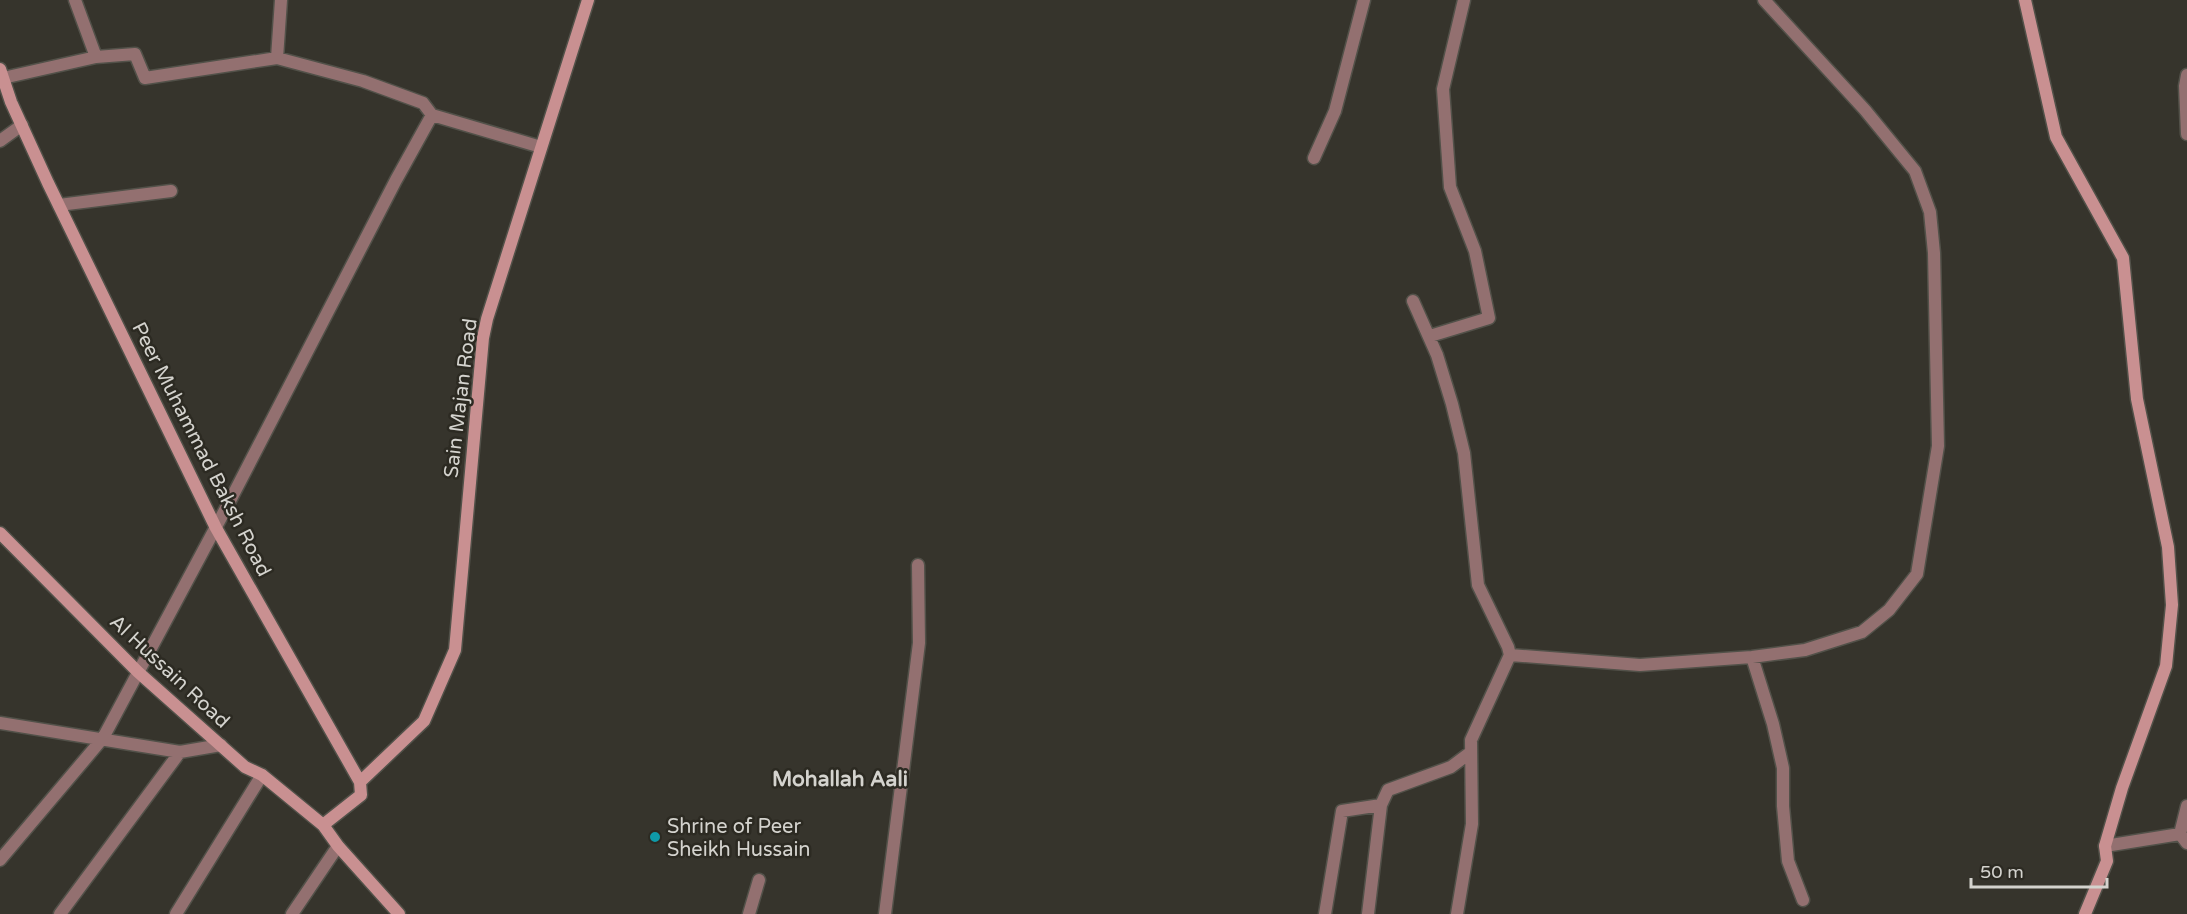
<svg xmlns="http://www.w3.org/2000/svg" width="2187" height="914" font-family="'Varela Round',sans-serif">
<rect width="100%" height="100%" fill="#36342c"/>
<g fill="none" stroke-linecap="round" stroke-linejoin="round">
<g stroke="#525149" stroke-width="15">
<path id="street" d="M75 0 96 57
M281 0 277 58 363 81 423 103 432 115 541 147
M2187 75 2185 86 2187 134
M3 78 96 57 135 54 145 78 277 58
M0 141 22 125
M1314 158 1335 111 1364 0
M59 205 171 191
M1413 301 1437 355 1452 404 1464 453 1478 585 1508 647 1510 655 1471 740 1472 824 1457 914
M1430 336 1489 318 1475 251 1450 187 1443 89 1464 0
M1510 655 1640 665 1752 657 1805 650 1862 632 1889 610 1917 574 1938 446 1934 253 1930 212 1915 171 1865 110 1764 0
M1752 657 1773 724 1783 768V806L1788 861 1803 900
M0 723 180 752 221 745
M2180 834 2187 806
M2105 846 2180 834 2187 843
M0 860 103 738 232 497 396 180 432 115
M60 914 180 752
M176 914 262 775
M292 914 338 846
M749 914 759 880
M885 914 919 643 918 565
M1325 914 1342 811 1381 805 1388 790 1451 767 1471 752
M1368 914 1381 805"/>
</g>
<g stroke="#525149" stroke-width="15">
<path id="secondary" d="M2025 0 2056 137 2123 258 2137 399 2168 547 2172 605 2166 666 2122 788 2105 846 2107 861 2085 914
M0 69 11 102 48 183 216 528 360 782 361 795 323 825
M0 533 138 672 245 767 262 775 323 825 338 846 399 914
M360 782 424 721 455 650 483 338 487 319 588 0"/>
</g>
<use href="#street" stroke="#937070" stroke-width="12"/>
<use href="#secondary" stroke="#c99091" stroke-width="12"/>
</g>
<circle fill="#0f9aa8" stroke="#2c2a22" stroke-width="2" cx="655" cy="837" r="6"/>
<g text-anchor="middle" stroke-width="5" stroke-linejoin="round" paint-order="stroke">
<g font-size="20" fill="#d4d3ce" stroke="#2c2a22">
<text transform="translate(460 398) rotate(-83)" y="7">Sain Majan Road</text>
<text transform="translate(202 449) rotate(63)" y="7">Peer Muhammad Baksh Road</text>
<text transform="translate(170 671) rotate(43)" y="7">Al Hussain Road</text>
</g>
<g font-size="20" fill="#d4d3ce" stroke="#2c2a22" text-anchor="start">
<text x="667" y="833">Shrine of Peer<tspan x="667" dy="23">Sheikh Hussain</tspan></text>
</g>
<g font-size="21" font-weight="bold" fill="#d4d3ce" stroke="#2c2a22">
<text x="840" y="786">Mohallah Aali</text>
</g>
</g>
<path d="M1971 878v9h136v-9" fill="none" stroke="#d4d3ce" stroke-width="3"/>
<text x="1980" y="878" font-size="18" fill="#d4d3ce" stroke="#2c2a22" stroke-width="4.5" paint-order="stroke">50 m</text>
</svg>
